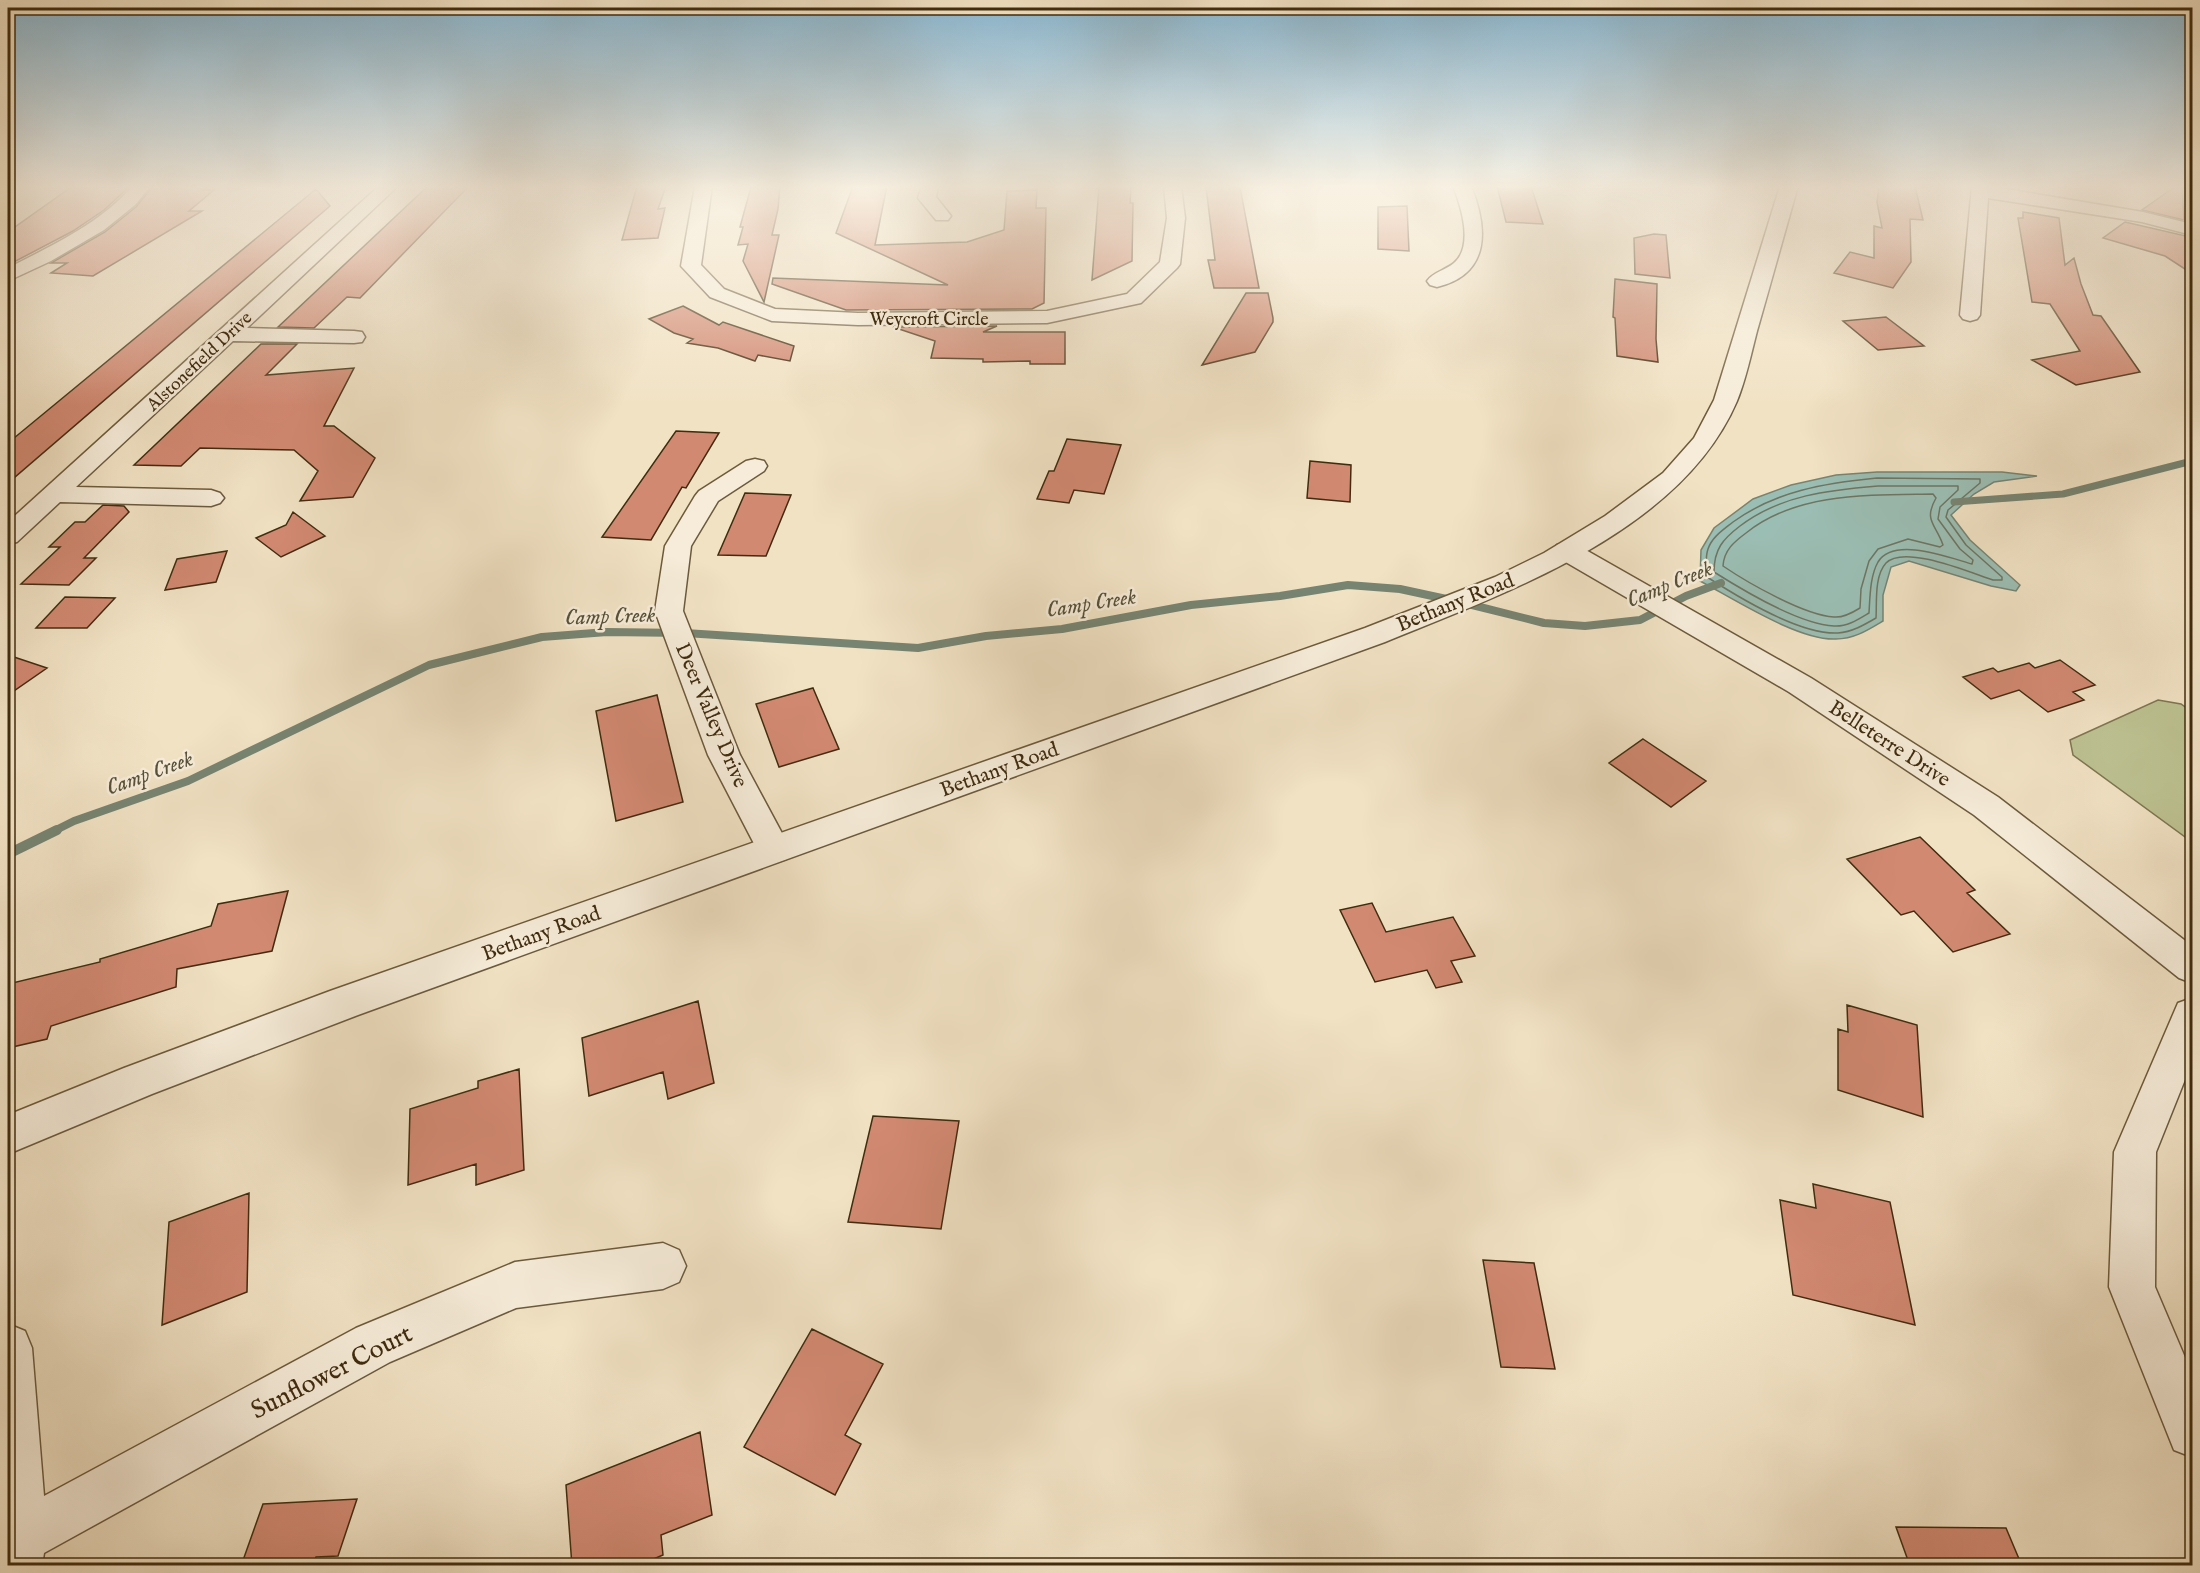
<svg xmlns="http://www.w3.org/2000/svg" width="2200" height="1573" font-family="'IM FELL English',serif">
<rect width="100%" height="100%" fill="#f1e2c4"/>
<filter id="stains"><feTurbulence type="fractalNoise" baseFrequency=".00333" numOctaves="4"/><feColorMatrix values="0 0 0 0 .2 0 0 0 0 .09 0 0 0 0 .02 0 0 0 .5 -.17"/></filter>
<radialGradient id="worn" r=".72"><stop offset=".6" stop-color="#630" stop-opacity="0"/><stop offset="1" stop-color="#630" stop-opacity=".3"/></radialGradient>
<path fill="#bdc292" stroke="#7e7750" stroke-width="1.5" d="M2158 700 2181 704 2192 712V842L2073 755 2070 740Z"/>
<path fill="#9bbeb4" stroke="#778472" stroke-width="1.5" d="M1877 472H2002L2037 476 1994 482 1974 494 1951 515 1970 540 2020 585 2016 591 1991 586 1909 561 1891 567 1883 595V621C1868 630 1854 639 1836 639 1799 641 1734 599 1700 581L1701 550 1714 528 1753 499 1791 485 1836 475Z"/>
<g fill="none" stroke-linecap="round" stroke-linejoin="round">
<path stroke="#6e7562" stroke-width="1.5" d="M1877 478 1980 479V483L1948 510 1946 517 1966 545 2002 577V580H1993C1971 573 1904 544 1886 563 1874 576 1877 603 1876 618 1864 625 1852 632 1838 633 1801 635 1738 597 1707 577 1706 568 1705 558 1708 549 1712 537 1723 530 1733 522 1776 491 1825 483 1877 478Z
M1878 486H1958V490L1940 507 1938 519 1960 549 1973 560 1972 564C1950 558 1894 536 1878 562 1870 576 1870 597 1869 613 1859 619 1847 627 1834 626 1799 624 1744 591 1714 572 1714 549 1723 539 1740 526 1781 495 1829 490 1878 486Z
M1933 494 1936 498C1923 521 1936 524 1943 545L1940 547 1908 539 1878 549 1869 561 1861 589 1860 608C1852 613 1843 618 1834 617 1804 615 1748 583 1723 566 1724 550 1734 542 1746 533 1797 492 1870 495 1933 494Z"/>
<path stroke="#778472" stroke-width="7" d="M1954 502 2063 494 2192 461"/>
<path stroke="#778472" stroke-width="8" d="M1464 603 1544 623 1585 626 1640 620 1686 596 1721 583
M54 831 74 821 188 781 429 665 542 637 607 632 685 633 918 648 986 636 1062 629 1191 605 1280 596 1348 585 1400 589 1451 600"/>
<path stroke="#778472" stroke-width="10" d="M8 854 57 830"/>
</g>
<path fill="#d28972" stroke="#402c0f" stroke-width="1.5" d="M153 186H208L203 190H214L189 211H202L93 276 51 273 67 263H51L105 232 136 207Z
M428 186H469L360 298 347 297 314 328 278 327Z
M637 186H666L658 209 665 208 658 238 622 240Z
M780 186 778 209 772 235H779L764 302 743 261 748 244 738 245 743 227H740L751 187Z
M853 186H887L875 245 967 242 1004 230 1007 191 1037 190 1036 208H1046L1044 303 1032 309 846 310 772 284 773 278 948 285 836 233Z
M1497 186H1531L1543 224 1506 222Z
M1879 186H1915L1923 220 1910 219 1911 262 1893 288 1834 273 1850 252 1874 258V226L1882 228 1877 202Z
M2176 186H2182L2184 220 2142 210Z
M129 187 104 210 73 231 12 263H8V232L70 188Z
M1099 187H1131L1130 203H1133L1132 261 1092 280Z
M1206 187H1240L1259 288H1214L1208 260H1215Z
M316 189 330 206 8 483V443Z
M1407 206 1409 251 1378 249V207Z
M2023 212 2059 218 2065 265 2074 258 2081 284 2093 315 2101 316 2140 372 2076 385 2032 360 2080 351 2050 304 2032 302 2018 218H2023Z
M2125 222 2186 236 2188 271 2165 256 2103 238Z
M1654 234 1666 235 1670 278 1635 274 1634 238Z
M1615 279 1657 284 1656 339 1658 362 1617 356 1615 318 1613 317Z
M1246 293H1268L1273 318V322L1255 352 1202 365Z
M683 306 719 325 723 322 794 346 790 361 758 355 755 361 718 348 687 343 693 339 674 333 649 319Z
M1886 317 1924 346 1878 350 1843 321Z
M997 326 983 332H1065V364H1030V361L983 362V359L931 358 935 341 893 327Z
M261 344H297L266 375 354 368 324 426H334L375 458 353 497 300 501 318 471 294 450 200 448 181 466 134 465Z
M676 431 719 433 686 488 682 487 651 540 602 537Z
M1067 439 1121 445 1104 494 1074 490 1069 503 1037 499 1049 471H1054Z
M1310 461 1351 465 1350 502 1307 498Z
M745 493 791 495 766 556 718 555Z
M103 505 124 506 129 512 84 558H96L69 585 21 584 60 547H49L75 522H85Z
M293 512 325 536 281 557 256 538 286 525Z
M227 551 216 582 165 590 177 559Z
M65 597 115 598 87 628H36Z
M8 655 47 668 8 695Z
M2060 660 2095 685 2073 692 2084 700 2048 712 2019 690 1991 699 1963 677 1993 668 1998 672 2029 663 2035 668Z
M813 688 839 749 779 767 756 704Z
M657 695 683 802 616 821 596 711Z
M1643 739 1706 781 1671 807 1609 763Z
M1920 837 1975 890 1967 893 2010 934 1953 952 1914 911 1901 915 1847 859Z
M288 891 272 951 177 969 176 987 51 1026 47 1039 8 1048V984L100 962V959L211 926 218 904Z
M1372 903 1386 932 1453 917 1475 956 1451 961 1462 982 1436 988 1427 970 1375 982 1340 910Z
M698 1001 714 1083 668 1099 663 1072 589 1096 582 1038Z
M1847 1005 1917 1025 1923 1117 1838 1090V1029L1848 1032Z
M519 1069 524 1170 476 1185V1164L408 1185 410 1109 478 1088V1081Z
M873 1116 959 1121 941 1229 848 1222Z
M1813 1184 1890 1202 1915 1325 1793 1295 1780 1200 1816 1208Z
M249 1193 247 1292 162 1325 169 1222Z
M1483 1260 1534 1263 1555 1369 1501 1367Z
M812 1329 883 1364 845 1435 861 1444 835 1495 744 1447Z
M700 1432 712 1515 661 1535 663 1555 637 1566H572L566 1485Z
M357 1499 338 1556 316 1557 313 1566H241L263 1504Z
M1896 1527 2006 1528 2022 1566H1910Z"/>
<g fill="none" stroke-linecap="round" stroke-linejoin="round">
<g stroke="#6c5a3c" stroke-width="3">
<path id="minor" d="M133 186H151L135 205 104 230 51 261 8 281V268C53 245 99 224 133 186Z
M379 186H398L247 328 354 331 362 332 365 337 362 342 354 343 233 341 76 487 211 490 220 493 224 498 220 503 211 506 60 502 17 542 8 544V522Z
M695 186H712L701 265 724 289 775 309 858 313 1047 311 1127 294 1160 262 1167 218 1164 186H1181L1185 218 1180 264 1177 268 1141 303 1047 323 858 325 772 321 710 297 681 266Z
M922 186H938L936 197 951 216 948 220H936L918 198Z
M1453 186H1471C1488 228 1491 274 1437 287L1430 285 1427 281C1433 272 1446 270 1454 263 1474 246 1461 206 1453 186Z
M1972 186H1988L2143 212 2192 224V235L2142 222 1988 198 1980 315 1977 319 1970 321 1963 319 1960 315Z
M755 459 764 461 767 466 764 471 718 501 691 546 683 611 740 755 791 850 786 859 774 863 762 859 708 755 655 611 665 546 695 496 699 491 746 461Z
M1567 543 1577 545 1811 678 1998 797 2192 946V983L2179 978 1974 815 1789 692 1557 557 1554 551 1557 545Z
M2192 998V1062L2156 1152 2155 1287 2192 1374V1457L2174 1450 2109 1287 2114 1152 2178 1003Z
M663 1243 679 1250 686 1266 679 1282 663 1289 516 1308 390 1362 44 1553 42 1566H8V1324L25 1331 32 1348 44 1496 356 1328 515 1262Z"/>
</g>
<g stroke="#6c5a3c" stroke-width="3">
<path id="tertiary" d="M1780 186H1798C1784 234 1771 283 1757 331 1751 354 1746 379 1737 401 1681 532 1507 592 1385 642L358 1015 152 1094 8 1154V1115L124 1068 330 991 1365 628 1495 577 1544 553 1605 516 1663 473 1694 438 1714 400Z"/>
</g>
<use href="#minor" fill="#f6ecd9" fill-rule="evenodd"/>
<use href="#tertiary" fill="#f6ecd9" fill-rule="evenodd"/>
</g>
<linearGradient id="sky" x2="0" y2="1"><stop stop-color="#89b8d3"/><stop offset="0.46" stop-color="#f9f2e4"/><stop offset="1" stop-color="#f9f2e4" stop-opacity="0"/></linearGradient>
<rect width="2200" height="406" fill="url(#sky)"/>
<g text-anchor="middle" stroke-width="5" stroke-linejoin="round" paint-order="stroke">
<g font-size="18" fill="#402c0f" stroke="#f6ecd9">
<text x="929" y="325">Weycroft Circle</text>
<text transform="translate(199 361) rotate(-43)" y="6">Alstonefield Drive</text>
</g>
<g font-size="21" fill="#402c0f" stroke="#f6ecd9">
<text transform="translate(1455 602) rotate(-22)" y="7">Bethany Road</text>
<text transform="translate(712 715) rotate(67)" y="7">Deer Valley Drive</text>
<text transform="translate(1890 743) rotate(33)" y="7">Belleterre Drive</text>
<text transform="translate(999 769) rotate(-20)" y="7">Bethany Road</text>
<text transform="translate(541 933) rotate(-20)" y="7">Bethany Road</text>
</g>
<g font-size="22" font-style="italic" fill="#575038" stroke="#f6ecd9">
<text transform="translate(1669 583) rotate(-22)" y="8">Camp Creek</text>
<text transform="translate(1091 602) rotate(-9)" y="8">Camp Creek</text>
<text transform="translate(610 615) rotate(-2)" y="8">Camp Creek</text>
<text transform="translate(149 772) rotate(-20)" y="8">Camp Creek</text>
</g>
<g font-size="26" fill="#402c0f" stroke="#f6ecd9">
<text transform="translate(331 1371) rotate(-27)" y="9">Sunflower Court</text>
</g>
</g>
<rect width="2200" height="1573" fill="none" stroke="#f1e2c4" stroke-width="30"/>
<rect x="9" y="9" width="2182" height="1555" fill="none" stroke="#402c0f" stroke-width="3"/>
<rect x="15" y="15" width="2170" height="1543" fill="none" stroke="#402c0f" stroke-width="1.5"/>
<rect width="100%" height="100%" filter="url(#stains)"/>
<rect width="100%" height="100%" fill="url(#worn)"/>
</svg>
